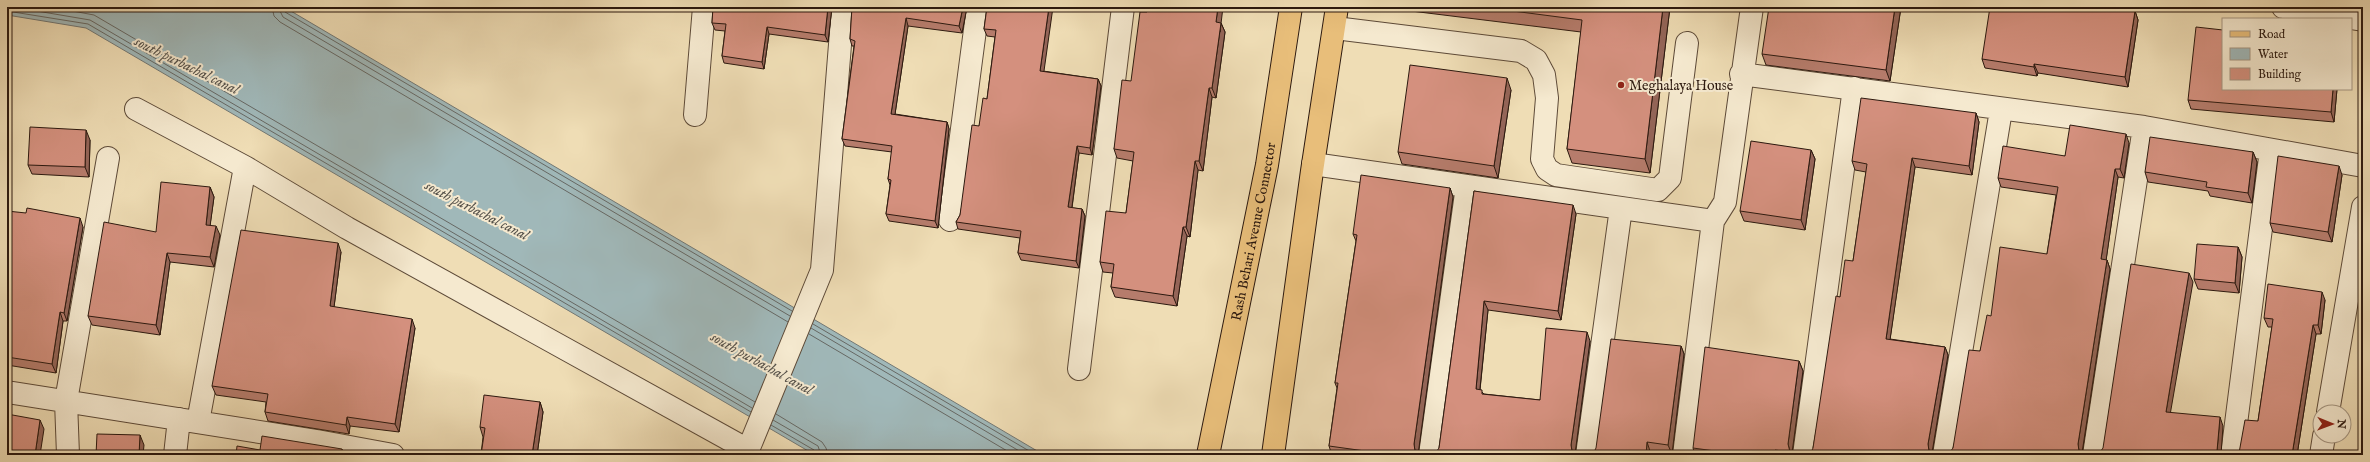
<svg xmlns="http://www.w3.org/2000/svg" width="2370" height="462" font-family="'IM FELL English',serif">
<rect width="100%" height="100%" fill="#efddb5"/>
<filter id="stains"><feTurbulence type="fractalNoise" baseFrequency=".005" numOctaves="4"/><feColorMatrix values="0 0 0 0 .2 0 0 0 0 .09 0 0 0 0 .02 0 0 0 .5 -.17"/></filter>
<radialGradient id="worn" r=".72"><stop offset=".6" stop-color="#630" stop-opacity="0"/><stop offset="1" stop-color="#630" stop-opacity=".3"/></radialGradient>
<path fill="#a0b8b9" stroke="#727875" d="M7 7H284L1044 455H815L86 28 7 15Z"/>
<g fill="none" stroke-linecap="round" stroke-linejoin="round">
<path stroke="#666864" stroke-width="1" d="M13 7 90 20 752 408
M51 7 94 15 755 402
M272 7 274 16 280 22 788 322
M278 7 283 17 790 316
M283 7 285 12 792 311
M7 11 88 24 751 412
M813 324 1036 455
M811 328 1026 455
M809 334 1014 455
M776 414 822 442 826 448 828 455
M773 420 818 446 821 455
M771 425 814 450 816 455"/>
<g stroke="#5d4a38" stroke-width="24">
<path id="minor" d="M2283 7 2363 20
M1335 28 1521 51 1536 60 1544 75 1547 98 1542 159 1547 169 1556 175 1658 190 1670 178 1687 43
M1741 74 2144 127 2363 166
M136 109 245 167 347 228 748 450
M695 115 704 7
M1313 164 1713 221 1725 202 1752 7
M950 220 978 7
M1079 369 1123 7
M7 392 317 441 393 455
M2328 412 2363 207
M198 422 245 167
M68 455 66 401 108 158
M175 455 179 419
M746 455 822 270 843 7
M1430 455 1467 186
M1587 455 1621 208
M1684 455 1713 221
M1804 455 1854 88
M1944 455 2001 110
M2094 455 2144 127
M2232 455 2271 150
M2321 455 2324 436"/>
</g>
<g stroke="#2c190f" stroke-width="24">
<g id="major">
<path id="s1" d="M1208 455 1267 165 1291 7"/>
<path d="M1273 455 1312 171 1337 7"/>
</g>
</g>
<use href="#minor" stroke="#f5e9cf" stroke-width="22"/>
<use href="#major" stroke="#e8be7a" stroke-width="22"/>
</g>
<path fill="#b67c6c" stroke="#2c190f" d="M713 7H832L828 42 769 34 764 69 724 63 722 56 725 31 715 30 712 23Z
M852 7H967L962 33 908 26 895 114 947 122 949 129 938 228 889 221 886 214 890 185 888 179 892 152 845 146 842 139 854 46H852L850 39Z
M987 7 1043 71 1098 79 1101 86 1092 155 1079 153 1072 208 1082 209 1085 216 1079 268 1021 260 1018 253 1020 238 958 229 956 222 960 215 979 126 987 99 995 37 987 36 984 29Z
M1402 7H1670L1650 173 1572 163 1567 149 1581 32 1403 10Z
M1901 7 1890 81 1766 65 1762 54Z
M2135 11 2138 20 2128 87 2038 73 2037 76 1985 68 1982 59Z
M1221 23 1225 32 1216 98 1212 97 1203 171 1198 170 1190 237 1187 236 1177 306 1115 297 1111 287 1113 273 1103 272 1100 262 1126 213 1133 161 1117 158 1114 149 1131 81Z
M2337 89 2334 122 2191 109 2188 100Z
M1511 90 1498 178 1402 164 1398 152Z
M1976 113 1979 122 1972 175 1915 167 1890 339 1945 347 1948 355 1932 453 1813 448 1840 297 1853 261 1866 172 1855 170 1852 161Z
M90 140 89 177 32 174 28 165Z
M2129 143 2124 178 2118 177 2106 260H2107L2110 269 2082 454 1953 448 1980 351 1991 316 2047 254 2056 195 2001 187 1998 178 2065 156Z
M1811 150 1815 159 1805 230 1744 221 1740 211Z
M2253 152 2257 162 2252 203 2210 196 2208 191 2148 182 2145 172Z
M2342 175 2332 242 2273 232 2270 223Z
M210 187 214 197 210 225 220 235 214 267 170 262 160 335 92 325 88 316 156 232Z
M1450 188 1453 197 1418 453V455H1332L1329 446 1337 388 1335 383 1356 241 1353 234Z
M1474 191 1576 214 1561 320 1488 310 1480 390 1484 394 1540 400 1590 341 1575 454 1439 448Z
M7 211 83 227 67 321H63L56 373 7 365Z
M2238 247 2242 257 2239 293 2198 289 2194 279Z
M341 252 334 307 415 328 399 432 350 426 349 434 268 421 265 412 266 402 216 395 212 386Z
M2325 300 2321 334H2316L2297 455H2237L2239 453 2258 421 2272 327H2268L2264 318Z
M1681 346 1684 354 1672 454 1650 451 1593 454Z
M1799 361 1803 371 1792 453V455H1695L1693 448Z
M540 402 543 412 537 455H481L483 437 480 427Z"/>
<path fill="#946558" stroke="#2c190f" d="M828 7H832L828 42 825 35Z
M963 7H967L962 33 959 26Z
M1049 7H1053L1043 78 1040 71Z
M1218 7H1223L1220 32 1216 22Z
M1663 7H1670L1650 173 1645 159Z
M1895 7H1901L1890 81 1886 70Z
M2135 11 2138 20 2128 87 2125 77Z
M906 18 908 26 894 121 891 114Z
M1221 23 1225 32 1216 98 1212 88Z
M767 27 769 34 764 69 762 62Z
M2034 64 2038 73 2037 76 2034 67Z
M1507 78 1511 90 1498 178 1494 166Z
M1098 79 1101 86 1092 155 1090 148Z
M1209 88 1212 97 1203 171 1199 161Z
M2333 89H2337L2334 122 2331 112Z
M1976 113 1979 122 1972 175 1969 166Z
M947 122 949 129 938 228 935 221Z
M86 130 90 140 89 177 85 167Z
M2126 134 2129 143 2124 178 2120 169Z
M1077 146 1079 153 1071 214 1068 207Z
M1811 150 1815 159 1805 230 1801 220Z
M2253 152 2257 162 2252 203 2248 193Z
M1912 158 1915 167 1889 347 1886 339Z
M1195 161 1198 170 1190 237 1186 227Z
M2339 166 2342 175 2332 242 2328 232Z
M2115 169 2118 177 2105 268 2101 259Z
M210 187 214 197 209 234 206 225Z
M1450 188 1453 197 1418 455 1415 451 1414 444Z
M1573 205 1576 214 1561 320 1558 311Z
M1082 209 1085 216 1079 268 1076 261Z
M80 218 83 227 67 321 64 313Z
M216 226 220 235 214 267 210 257Z
M1183 227 1187 236 1177 306 1173 296Z
M338 243 341 252 333 315 330 306Z
M2238 247 2242 257 2239 293 2235 283Z
M167 253 170 262 160 335 156 325Z
M2107 260 2110 269 2082 453V455L2079 451 2078 444Z
M2189 273 2193 282 2169 421 2166 412Z
M2322 292 2325 300 2321 334 2318 325Z
M1484 301 1488 310 1479 398 1476 389Z
M60 312 63 321 56 373 52 364Z
M412 319 415 328 399 432 395 424Z
M2313 325 2316 334 2297 455H2292Z
M1587 332 1590 341 1575 454 1572 451 1571 445Z
M1681 346 1684 354 1672 454 1668 445Z
M1945 347 1948 355 1932 453 1929 451 1928 444Z
M1799 361 1803 371 1792 453V455H1791L1788 444Z
M540 402 543 412 537 455H532Z
M347 417 350 426 349 434 346 425Z
M2220 417 2223 426 2221 455H2219L2217 451Z
M40 420 44 429 40 455H35Z
M140 435 144 445 143 455H139Z
M1647 442 1650 451V455H1646Z
M342 449 344 455H341Z
M1775 450 1777 455H1775Z"/>
<path fill="#d4907e" stroke="#2c190f" d="M713 7H828L825 35 767 27 762 62 722 56 726 24 712 23Z
M852 7H963L959 26 906 18 891 114 947 122 935 221 886 214 891 180 888 179 892 146 842 139 855 41 850 39Z
M987 7H1049L1040 71 1098 79 1090 148 1077 146 1068 207 1082 209 1076 261 1018 253 1021 231 956 222 960 215 972 125 979 126 983 98 987 99 996 30 984 29Z
M1148 7H1218L1216 22 1221 23 1212 88H1209L1199 161H1195L1186 227H1183L1173 296 1111 287 1114 264 1100 262 1106 211 1126 213 1134 152 1114 149 1122 80 1131 81 1140 12H1147Z
M1482 7H1663L1645 159 1567 149 1582 20Z
M1769 7H1895L1886 70 1762 54Z
M1990 7H2111L2135 11 2125 77 2034 64V67L1982 59Z
M2196 27 2223 30V89H2333L2331 112 2188 100Z
M1410 65 1507 78 1494 166 1398 152Z
M1861 98 1976 113 1969 166 1912 158 1886 339 1945 347 1928 444 1929 451 1934 455H1810L1813 448 1836 296 1840 297 1845 260 1853 261 1867 164 1852 161Z
M2070 125 2126 134 2120 169H2115L2101 259 2107 260 2078 444 2079 451 2082 455H1948L1953 448 1969 350 1980 351 1987 315 1991 316 2000 247 2047 254 2058 187 1998 178 2003 146 2065 156Z
M30 127 86 130 85 167 28 165Z
M2150 137 2253 152 2248 193 2206 187 2207 182 2145 172Z
M1751 141 1811 150 1801 220 1740 211Z
M2278 156 2339 166 2328 232 2270 223Z
M1361 175 1450 188 1414 444 1415 451 1418 455H1394L1329 446 1338 383H1335L1357 235 1353 234Z
M161 182 210 187 206 225 216 226 210 257 167 253 156 325 88 316 104 222 156 232Z
M1474 191 1573 205 1558 311 1484 301 1476 389 1482 390V394L1540 400 1546 328 1587 332 1571 445 1572 451 1575 455H1434L1439 448Z
M27 208 80 218 64 313 60 312 52 364 7 357V211L26 213Z
M241 230 338 243 330 306 412 319 395 424 347 417 346 425 265 412 268 394 212 386Z
M2197 244 2238 247 2235 283 2194 279Z
M2131 264 2189 273 2166 412 2220 417 2217 451 2220 455H2098L2103 448Z
M2268 284 2322 292 2318 325H2313L2292 455H2237L2239 453 2245 420 2258 421 2273 319 2264 318Z
M1611 339 1681 346 1668 445 1647 442 1646 455H1592L1593 454 1596 448Z
M1705 347 1799 361 1788 444 1790 452 1775 450V455H1744L1693 448Z
M484 395 540 402 532 455H481L485 428 480 427Z
M7 414 40 420 35 455H7Z
M97 434 140 435 139 455H96Z
M262 436 342 449 341 455H236L237 446 260 450Z"/>
<circle fill="#8f2418" stroke="#f5e9cf" stroke-width="1.5" cx="1621" cy="85" r="4"/>
<g text-anchor="middle" stroke-width="4" stroke-linejoin="round" paint-order="stroke">
<g font-size="14" fill="#2c190f" stroke="#f5e9cf" text-anchor="start">
<text x="1629" y="90">Meghalaya House</text>
</g>
<g font-size="14" fill="#2c190f" stroke="#f5e9cf">
<text dy="5" stroke="none"><textPath href="#s1" startOffset="228">Rash Behari Avenue Connector</textPath></text>
</g>
<g font-size="15" font-style="italic" fill="#55514a" stroke="#f5e9cf">
<text transform="translate(187 65) rotate(26)" y="5">south purbachal canal</text>
<text transform="translate(477 210) rotate(27)" y="5">south purbachal canal</text>
<text transform="translate(762 363) rotate(29)" y="5">south purbachal canal</text>
</g>
</g>
<rect width="2370" height="462" fill="none" stroke="#efddb5" stroke-width="24"/>
<rect x="8" y="8" width="2354" height="446" fill="none" stroke="#2c190f" stroke-width="2"/>
<rect x="12" y="12" width="2346" height="438" fill="none" stroke="#2c190f"/>
<rect x="2222" y="18" width="130" height="72" fill="#f5e9cf" stroke="#a59682"/>
<rect x="2230" y="31" width="20" height="6" fill="#e8be7a" stroke="#a59682"/>
<text x="2258" y="38" font-size="12" fill="#2c190f">Road</text>
<rect x="2230" y="48" width="20" height="12" fill="#a0b8b9" stroke="#a59682"/>
<text x="2258" y="58" font-size="12" fill="#2c190f">Water</text>
<rect x="2230" y="68" width="20" height="12" fill="#d4907e" stroke="#a59682"/>
<text x="2258" y="78" font-size="12" fill="#2c190f">Building</text>
<g transform="translate(2332 424) rotate(91)"><circle r="19" fill="#f5e9cf" stroke="#a59682"/>
<path d="M0-3L7 15L0 10L-7 15Z" fill="#8f2418"/>
<text y="-6" font-size="11" font-weight="bold" text-anchor="middle" fill="#2c190f">N</text>
</g>
<rect width="100%" height="100%" filter="url(#stains)"/>
<rect width="100%" height="100%" fill="url(#worn)"/>
</svg>
